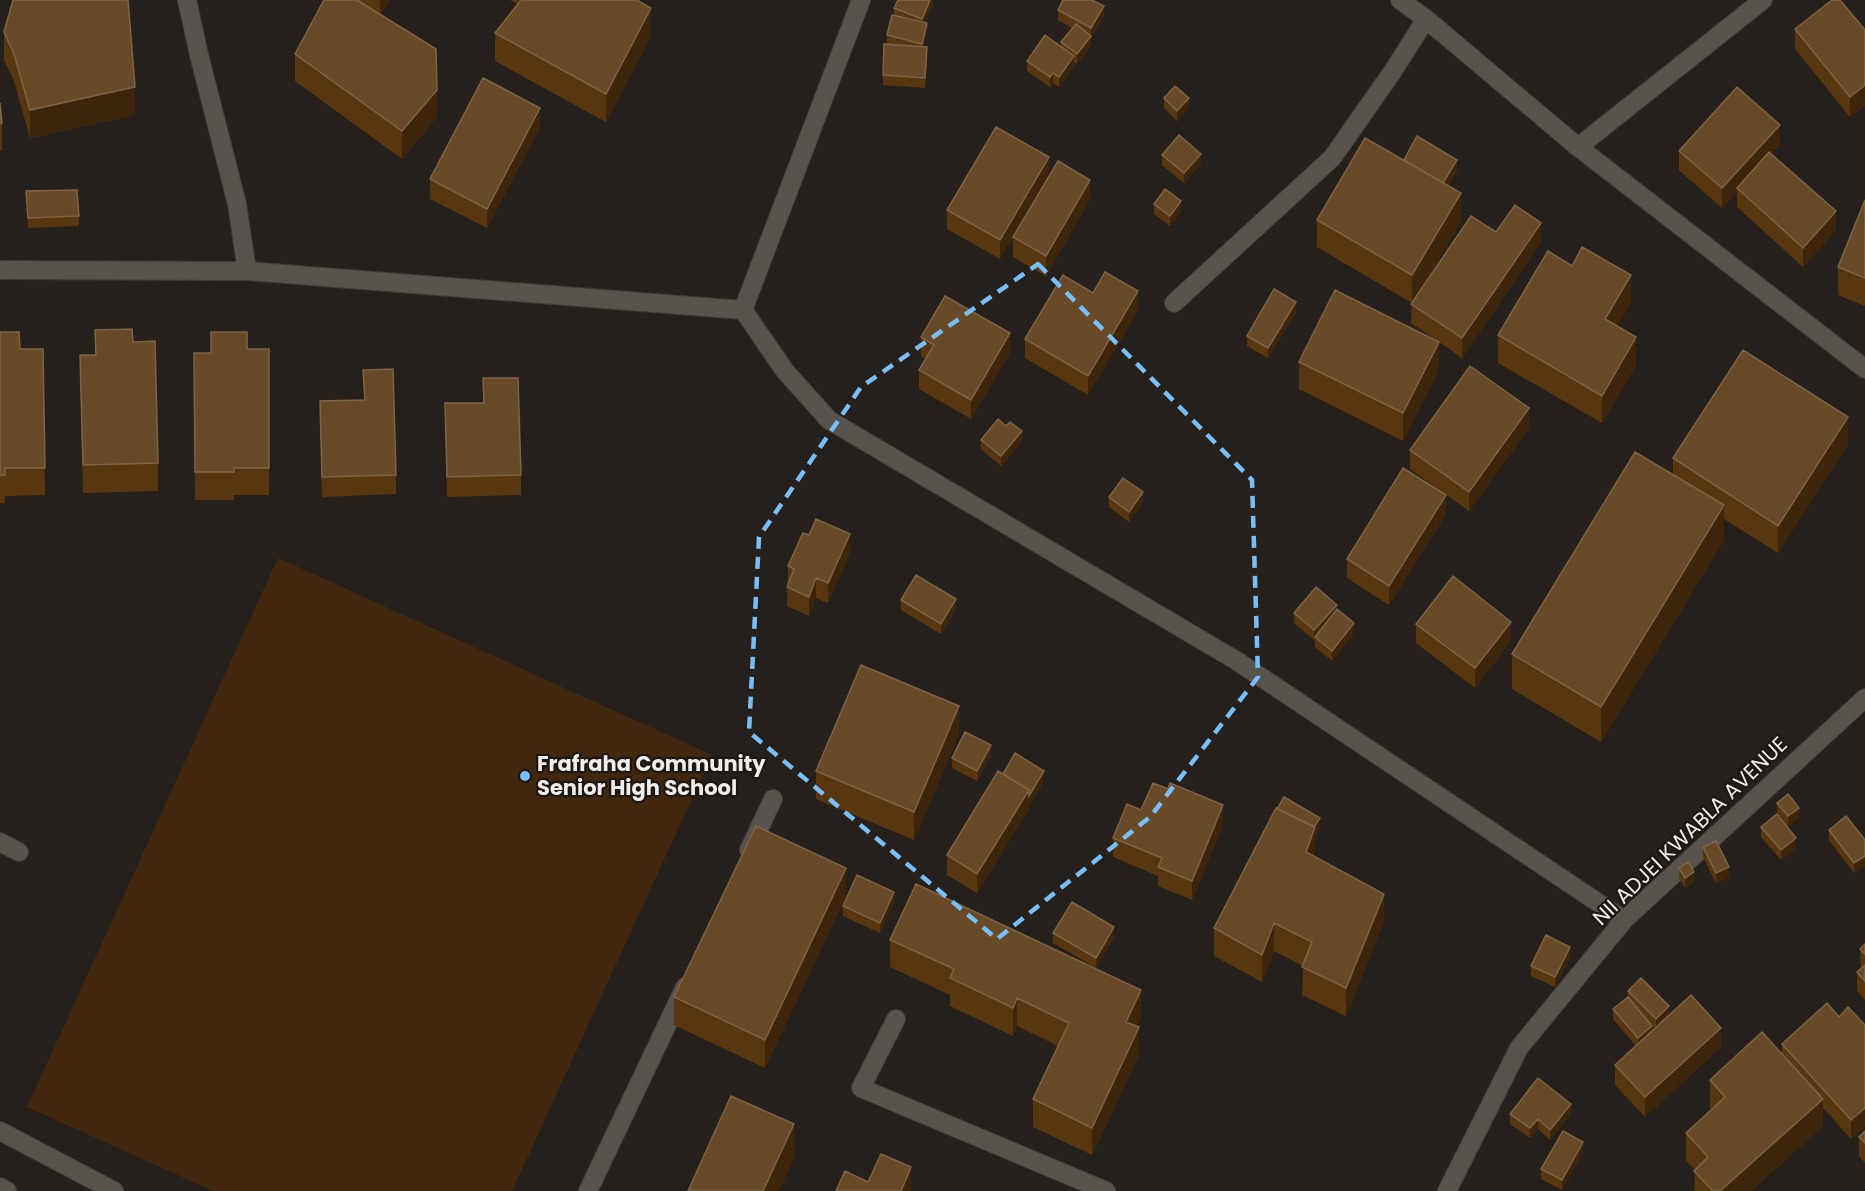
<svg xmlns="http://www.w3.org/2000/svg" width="1865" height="1191" font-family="Poppins,sans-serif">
<rect width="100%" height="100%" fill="#26201c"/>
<path fill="#41270d" d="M278 558 712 755 512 1191H213L27 1107Z"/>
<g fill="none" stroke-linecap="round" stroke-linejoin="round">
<g stroke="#413c38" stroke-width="20">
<path id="service" d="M0 842 19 852
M749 850 773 799
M896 1019 861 1088 1106 1191
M0 1131 114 1191
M588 1191 685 987"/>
</g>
<g stroke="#413c38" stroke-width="20">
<path id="minor" d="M187 0 199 55 237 204 247 271
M861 0 743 310 785 371 829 420 1237 661 1624 920
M1400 0 1426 19 1578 147 1865 369
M1578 147 1763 0
M0 270 247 271 743 310
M1174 303 1332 158 1393 71 1426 19
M0 1187 7 1191
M1447 1191 1519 1048 1624 920 1865 698"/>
</g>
<use href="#service" stroke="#59534e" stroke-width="18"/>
<use href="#minor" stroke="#59534e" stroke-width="18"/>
</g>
<path fill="#583710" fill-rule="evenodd" d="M324 0H390L380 15 437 117 402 159 295 81V54Z
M510 0H637L651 36 606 122 495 61V33L517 4Z
M933 0V3L925 22 927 33 923 47 927 57 925 88 883 85V75L887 45V35L894 15V8Z
M1058 10 1104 16 1091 38V46L1077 64 1074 62V66L1059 87 1053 83 1050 87 1027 71V61L1061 46V42L1072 28 1058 20Z
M1795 29 1865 30V105L1850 117 1795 49Z
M4 32 135 115 30 138 14 81 4 60Z
M1164 98 1189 108 1177 121 1164 108Z
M0 103 2 123V151H0Z
M540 127 487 228 430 199V179Z
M1780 144 1771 154 1836 230 1803 267 1737 207V191L1722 208 1679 170V151Z
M1162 155 1201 164 1184 183 1162 165Z
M1404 160 1457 170 1448 186 1461 221 1420 291 1496 232 1541 242 1462 358 1439 342V370L1403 441 1299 389V362L1437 341 1411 323 1412 303 1317 247V220Z
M1049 177 1090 199 1046 276 1013 257V237L1044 185 1000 259 947 229V210Z
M26 191 79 216V226L28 228Z
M1865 200V306L1838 295V267Z
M1154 204 1181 211 1170 226 1154 214Z
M1093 293 1138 310 1088 395 1025 358V339Z
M1631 303 1617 326 1636 365 1602 423 1498 363V335Z
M1296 312 1268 358 1247 346V336Z
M95 330 133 342 158 463V491L83 493 80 355H95Z
M0 332 20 349H43L45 495 5 496V503H0Z
M211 332 247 349H269V495H234V500H195L194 353H211Z
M921 337 1010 353 971 419 919 389V370L926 359 921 356Z
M363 370 396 475V494L322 497 320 401 364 400Z
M483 378 521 475V495L447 497 445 403H483Z
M1529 428 1469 511 1410 469V450Z
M981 440 1022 441 1001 466 981 449Z
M1848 444 1778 553 1724 519V540L1601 742 1512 689V654L1673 475V458Z
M1109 497 1143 502 1129 522 1109 507Z
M1446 514 1389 605 1347 578V559Z
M850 553 828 603 816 598 809 616 787 606 788 566Z
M901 600 956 609 941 634 901 610Z
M1337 610 1354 632 1332 661 1315 647V639L1314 640 1294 623V613Z
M1416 624 1511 641 1475 688 1416 643Z
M959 734 914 840 816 799V771Z
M991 755 977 781 952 768V758Z
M1003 774 1044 781 1029 806V809L977 893 947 875V855Z
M1777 803 1799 818 1788 826 1777 813Z
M1141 810 1223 825 1192 900 1158 886V876L1113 857V838Z
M1761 827 1796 848 1781 860 1761 837Z
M1320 828 1315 836 1314 856 1384 921 1346 1016 1302 995 1303 966 1274 951 1262 982 1214 956V928Z
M1829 830 1865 840V866L1854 873 1829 840Z
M1703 847 1729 877 1716 883 1703 857Z
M1679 868 1694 882 1685 888 1679 878Z
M846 896 765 1068 674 1025V997Z
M894 902 880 933 843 916V906Z
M1053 933 1114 937 1096 968 1053 943Z
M890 940 1141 1018 1137 1026 1139 1055 1092 1155 1033 1127V1099L1058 1046 1017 1026 1013 1036 950 1006V995L890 967Z
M1865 944V1000L1857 991V972L1861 969 1860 949Z
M1570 957 1555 987 1531 976V966Z
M1628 991 1721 1047 1645 1117 1615 1085V1065L1636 1046 1613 1019V1009L1628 997ZM1648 1021 1655 1028 1652 1031Z
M1839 1017 1865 1025 1851 1139 1823 1108V1126L1751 1191H1694L1695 1170 1686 1160V1133L1711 1109 1710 1107V1080L1782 1054V1044Z
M1510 1114H1571L1550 1140 1538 1129 1530 1138 1510 1124Z
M1865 1131V1163L1859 1156V1137Z
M1583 1152 1562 1190 1541 1179V1169Z"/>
<path fill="#3d250b" d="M380 0H390L380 16Z
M930 0H933V3L922 29V19Z
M1104 6V16L1091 38V46L1077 64V54L1091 36V28Z
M651 8V36L606 122V94Z
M927 23V33L922 54V44Z
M1074 56V66L1059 87V77Z
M1053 73V83L1050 87V77Z
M1865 85V105L1850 117V97Z
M135 87V115L30 138V110Z
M437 90V117L402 159V131Z
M1189 98V108L1177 121V111Z
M540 108V127L487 228V209Z
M1780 125V144L1739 189 1737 188V191L1722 208V188Z
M1201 154V164L1184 183V173Z
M1049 157V177L1000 259V240Z
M1457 160V170L1441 196V186Z
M1090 180V199L1046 276V256Z
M1461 193V221L1412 303V275Z
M1181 201V211L1170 226V216Z
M1836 211V230L1803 267V248Z
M1541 223V242L1462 358V338Z
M1631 275V303L1605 347V319Z
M1138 291V310L1088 395V376Z
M1296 302V312L1268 358V348Z
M1010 333V353L971 419V400Z
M1636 337V365L1602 423V396Z
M1439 342V370L1403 441V413Z
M1529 408V428L1469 511V492Z
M1848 417V444L1778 553V526Z
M1022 431V441L1001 466V456Z
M1143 492V502L1129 522V512Z
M1446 495V514L1389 605V586Z
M1724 505V540L1601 742V707Z
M850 534V553L828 603V583Z
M816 578V598L809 616V597Z
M956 599V609L941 634V624Z
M1337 605V615L1314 640V630Z
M1511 622V641L1475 688V668Z
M1354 623V632L1332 661V651Z
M959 706V734L914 840V812Z
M991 745V755L977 781V771Z
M1044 771V781L1029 806V809L977 893V874L1029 790Z
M1223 805V825L1192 900V881Z
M1799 808V818L1788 826V816Z
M1320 818V828L1315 836V855L1306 880V852L1308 837Z
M1796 838V848L1781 860V850Z
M1865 856V866L1854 873V863Z
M1729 867V877L1716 883V873Z
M846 868V896L765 1068V1040Z
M1694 872V882L1685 888V878Z
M894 892V902L880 933V923Z
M1384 894V921L1346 1016V988Z
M1274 923V951L1262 982V955Z
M1114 927V937L1096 968V958Z
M1570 947V957L1555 987V977Z
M1141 990V1018L1126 1049V1022Z
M1017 998V1026L1013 1036V1008Z
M1669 1006V1016L1656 1029V1019Z
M1652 1026V1036L1638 1048V1038Z
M1139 1027V1055L1092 1155V1128Z
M1721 1028V1047L1645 1117V1097Z
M1823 1099V1126L1751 1191H1720Z
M1571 1104V1114L1550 1140V1130Z
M1865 1108V1127L1851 1139V1120Z
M1538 1119V1129L1530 1138V1128Z
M794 1124V1159L779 1191H763Z
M1583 1142V1152L1562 1190V1180Z
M911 1167V1191H901Z"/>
<path fill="#694a28" stroke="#7e6446" stroke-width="1.5" d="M13 0H128L135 87 30 110 14 54 4 32Z
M324 0H357L436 49 437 90 402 131 295 54Z
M521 0H637L651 8 606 94 495 33Z
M898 0H930L922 19 894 8Z
M1063 0H1092L1104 6 1091 28 1058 10Z
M1832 0H1840L1865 30V85L1850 97 1795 29Z
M892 15 927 23 922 44 887 35Z
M1076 24 1091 36 1077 54 1061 42Z
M1045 35 1074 56 1059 77 1053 73 1050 77 1027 61Z
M884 44 927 47 925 78 883 75Z
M483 78 540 108 487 209 430 179Z
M1175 86 1189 98 1177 111 1164 98Z
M1737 87 1780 125 1722 188 1679 151Z
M0 103 2 123 0 124Z
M996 127 1049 157 1000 240 947 210Z
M1179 135 1201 154 1184 173 1162 155Z
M1417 136 1457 160 1443 183 1404 160Z
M1365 138 1461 193 1412 275 1317 220Z
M1769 152 1836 211 1803 248 1737 188Z
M1058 161 1090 180 1046 256 1013 237Z
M1165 189 1181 201 1170 216 1154 204Z
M77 190 79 216 28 218 26 191Z
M1865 200V278L1838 267Z
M1515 205 1541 223 1462 338 1411 304 1471 216 1496 232Z
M1582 247 1631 275 1605 319 1636 337 1602 396 1498 335 1548 251 1572 266Z
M1105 272 1138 291 1088 376 1025 339 1063 275 1093 293Z
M1274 289 1296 302 1268 348 1247 336Z
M1335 290 1439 342 1403 413 1299 362Z
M945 296 1010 333 971 400 919 370 934 345 921 337Z
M132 329 133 342 155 341 158 463 83 465 80 355H96L95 330Z
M0 332H19L20 349H43L45 468H5V475H0Z
M211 332H247V349H269V468H234V472H195L194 353H211Z
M1743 350 1848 417 1778 526 1673 458Z
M1470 366 1529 408 1469 492 1410 450Z
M393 369 396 475 322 477 320 401 365 400 363 370Z
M483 378H518L521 475 447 477 445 403H484Z
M998 419 1006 426 1010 422 1022 431 1001 456 981 440Z
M1635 452 1724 505 1601 707 1512 654Z
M1403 468 1446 495 1389 586 1347 559Z
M1123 478 1143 492 1129 512 1109 497Z
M816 519 850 534 828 583 816 578 809 597 787 587 794 569 788 566 803 533 809 535Z
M916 575 956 599 941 624 901 600Z
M1453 576 1511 622 1475 668 1416 624Z
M1316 587 1337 605 1314 630 1294 613Z
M1337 609 1354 623 1332 651 1315 637Z
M861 665 959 706 914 812 816 771Z
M965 732 991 745 977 771 952 758Z
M1015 753 1044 771 1029 796V790L1003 774Z
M998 771 1029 790 977 874 947 855Z
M1153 783 1168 789 1170 783 1223 805 1192 881 1158 867 1162 858 1113 838 1127 804 1141 810Z
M1788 794 1799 808 1788 816 1777 803Z
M1284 797 1320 818 1314 827 1277 809Z
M1276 808 1315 827 1306 852 1384 894 1346 988 1302 967 1312 942 1274 923 1262 955 1214 928Z
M1777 814 1796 838 1781 850 1761 827Z
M1846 816 1865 840V856L1854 863 1829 830Z
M756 826 846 868 765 1040 674 997Z
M1716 841 1729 867 1716 873 1703 847Z
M1688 862 1694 872 1685 878 1679 868Z
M857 875 894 892 880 923 843 906Z
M916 884 1141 990 1126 1022 1139 1027 1092 1128 1033 1099 1069 1023 1017 998 1013 1008 950 978 954 969 890 940Z
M1072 902 1114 927 1096 958 1053 933Z
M1546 935 1570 947 1555 977 1531 966Z
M1865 944V954L1860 949Z
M1865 965V981L1857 972Z
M1641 978 1669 1006 1656 1019 1628 991Z
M1691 995 1721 1028 1645 1097 1615 1065Z
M1628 997 1652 1026 1638 1038 1613 1009Z
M1827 1003 1839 1017 1848 1007 1865 1025V1108L1851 1120 1782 1044Z
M1762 1032 1823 1099 1720 1191H1713L1694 1171 1708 1157 1686 1133 1725 1097 1710 1080Z
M1538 1078 1571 1104 1550 1130 1538 1119 1530 1128 1510 1114Z
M731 1096 794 1124 763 1191H688Z
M1563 1131 1583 1142 1562 1180 1541 1169Z
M1865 1131V1143L1859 1137Z
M881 1154 911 1167 901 1191H836L845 1171 868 1182Z"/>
<path fill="none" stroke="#78bff7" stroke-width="4.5" stroke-dasharray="12 8" stroke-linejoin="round" d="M1038 264 1252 480 1258 677 1150 817 997 939 749 732 759 537 861 387Z"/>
<circle fill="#78bff7" stroke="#1c1712" stroke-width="2" cx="525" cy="776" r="6"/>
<g text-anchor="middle" stroke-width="4.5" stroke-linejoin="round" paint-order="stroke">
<g font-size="21" font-weight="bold" fill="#f1edea" stroke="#1c1712" text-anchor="start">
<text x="537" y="771">Frafraha Community<tspan x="537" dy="24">Senior High School</tspan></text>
</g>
<g font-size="21" fill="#f1edea" stroke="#1c1712">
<text transform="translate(1690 831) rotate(-44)" y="7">NII ADJEI KWABLA AVENUE</text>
</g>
</g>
</svg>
